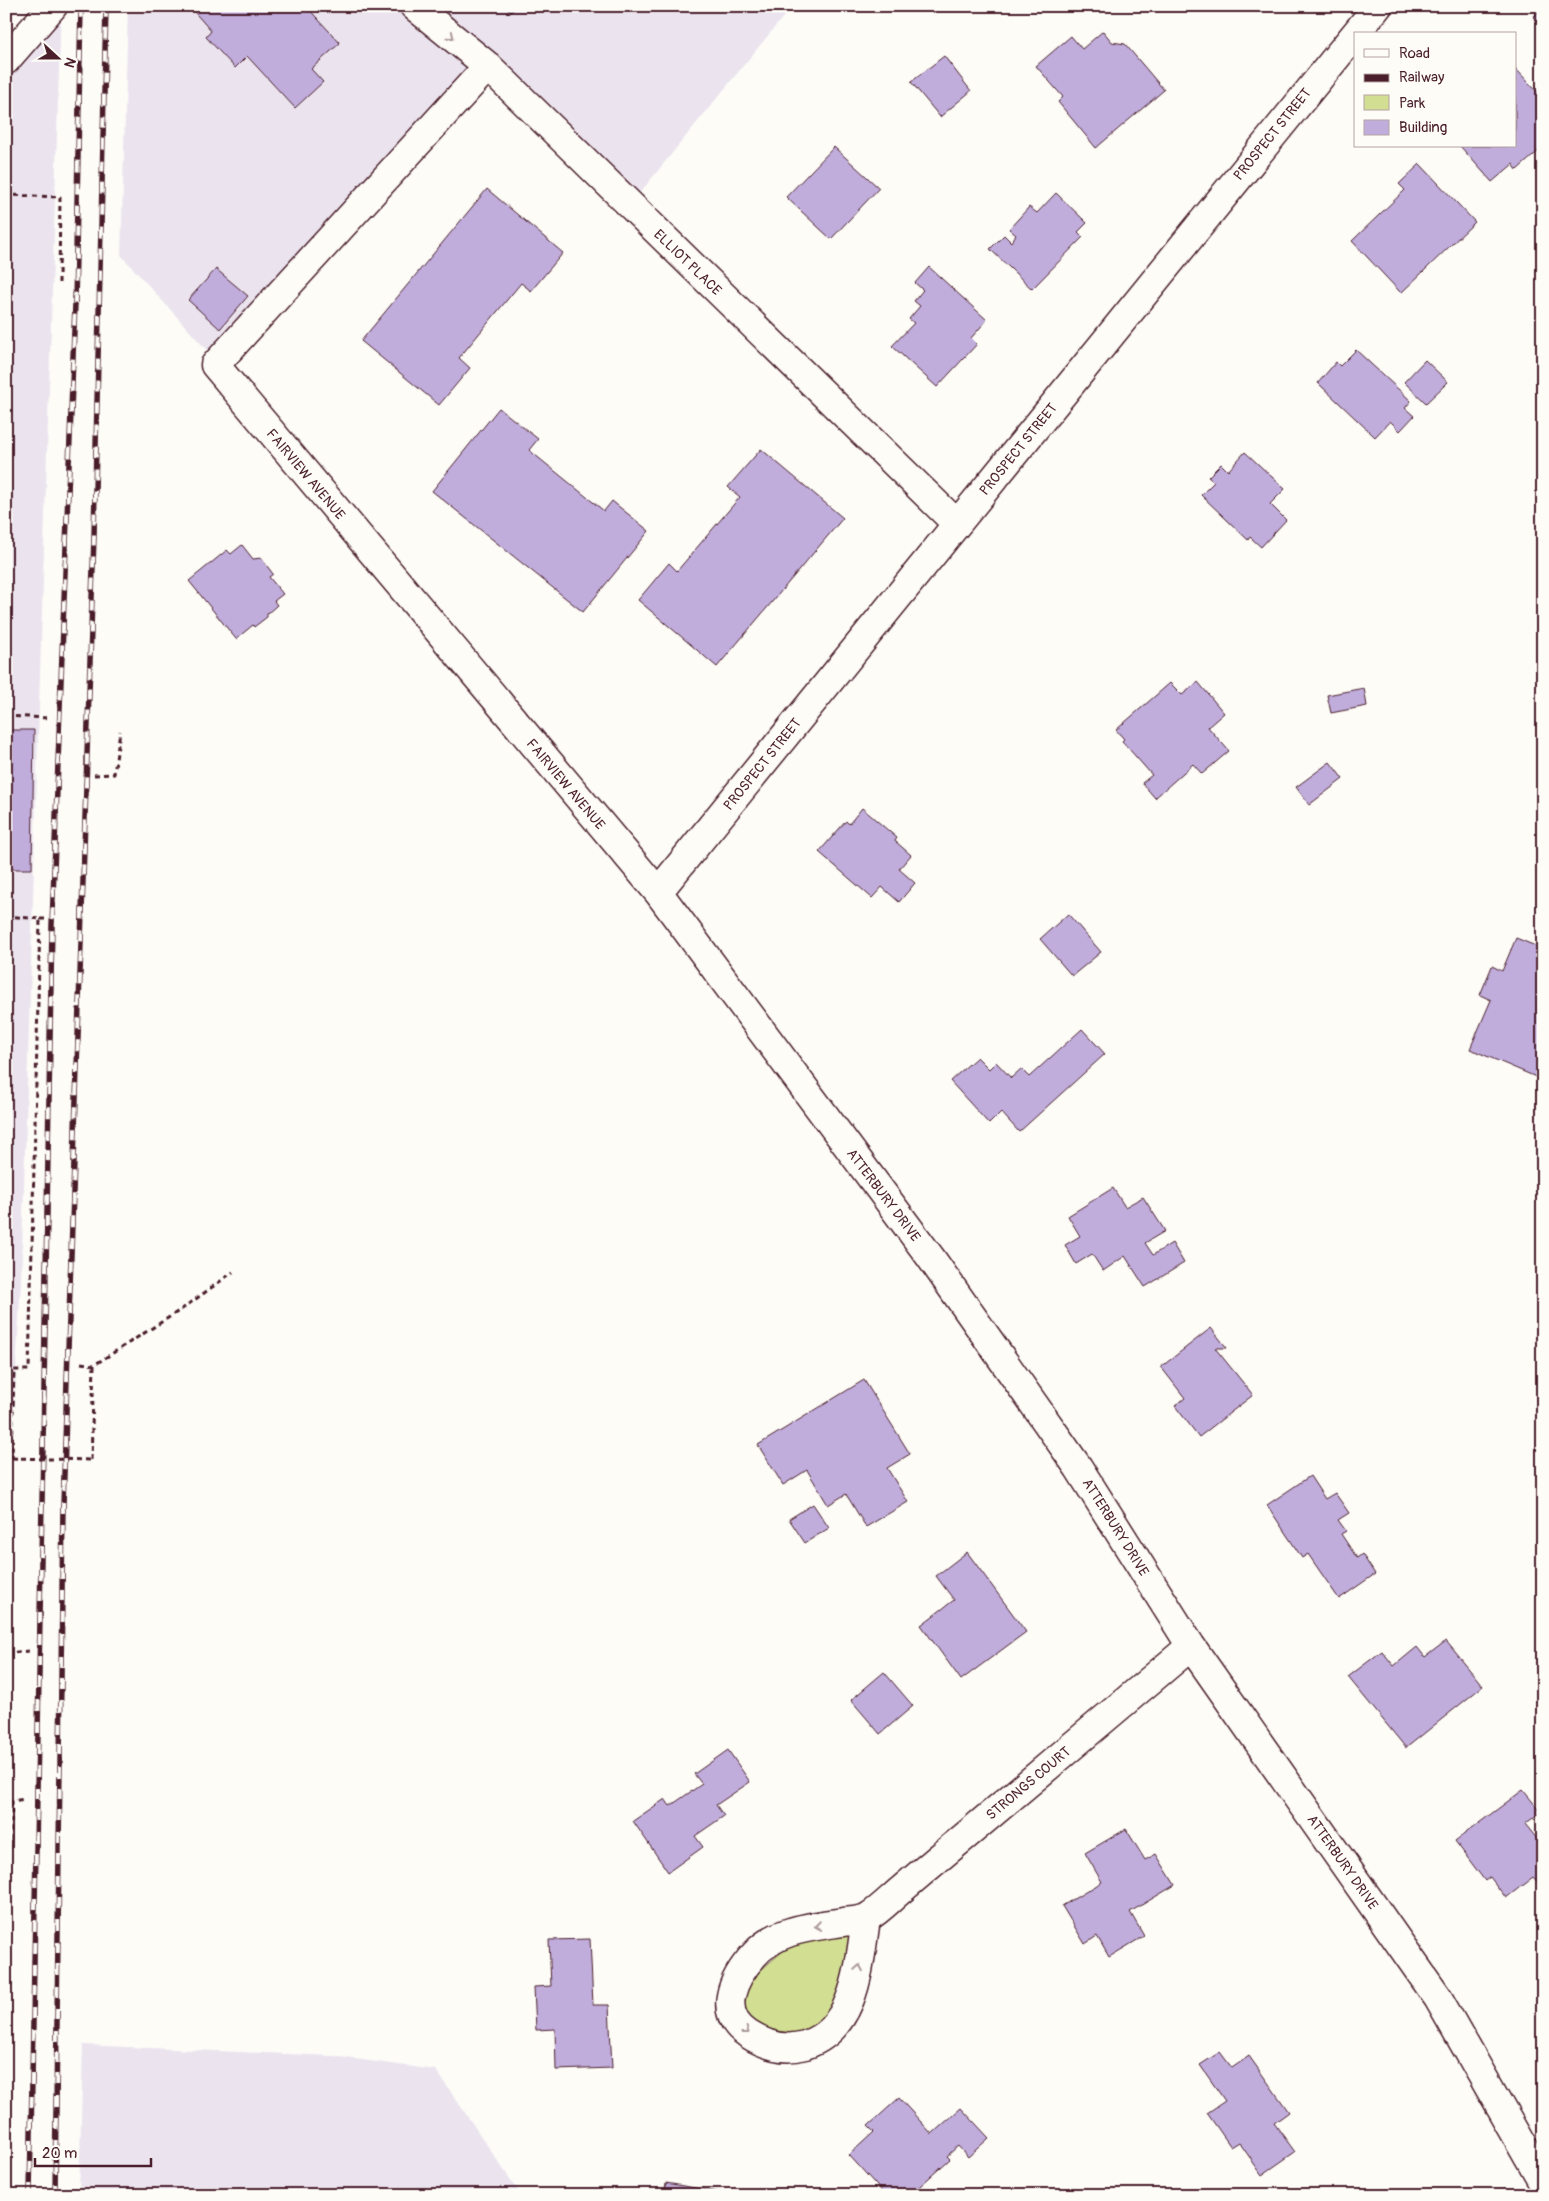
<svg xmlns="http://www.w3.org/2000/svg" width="1549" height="2201" font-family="Pangolin,sans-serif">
<rect width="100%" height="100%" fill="#fdfcf7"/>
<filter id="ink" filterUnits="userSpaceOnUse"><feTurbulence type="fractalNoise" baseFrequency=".02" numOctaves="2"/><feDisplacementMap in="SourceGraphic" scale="10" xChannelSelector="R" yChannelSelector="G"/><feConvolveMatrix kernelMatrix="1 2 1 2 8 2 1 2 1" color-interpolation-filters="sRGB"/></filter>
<g filter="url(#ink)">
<path fill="#ebe4ef" d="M61 6 21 1282 6 1548V52Z
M128 6H792L634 200 494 59 213 357 121 255Z
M83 2045 333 2056 436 2070 521 2195H79Z"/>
<path fill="#d2de92" stroke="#8e7e5e" d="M851 1932 852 1949 838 2008 802 2036C778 2032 758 2028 739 2013L741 1997 754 1976 783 1951 800 1941Z"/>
<path fill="#c0addc" stroke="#4a1f2b" d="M189 6H306L340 43 311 69 323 82 295 108 247 56 235 68 206 37 211 31Z
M505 6H517L511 12Z
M1543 7V27L1533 17Z
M1103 31 1112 42 1125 44 1164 90 1096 148 1058 102 1063 97 1036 66 1071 36 1082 49Z
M944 56 971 91 940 117 911 82Z
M1515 68 1543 98V147L1517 170 1513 164 1492 182 1460 146H1515Z
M834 147 879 188 831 239 786 197Z
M1420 164 1475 222 1401 293 1352 241 1405 190 1399 184Z
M487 189 563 253 531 291 521 283 459 358 470 368 439 405 361 341Z
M1056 193 1087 223 1078 232 1083 237 1032 289 990 249 1004 235 1011 242 1016 235 1009 229 1029 207 1037 213Z
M929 267 987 320 971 338 977 344 937 387 892 346 914 323 909 319 920 306 914 301 923 290 915 283Z
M216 269 248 296 220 329 188 300Z
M1356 350 1411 401 1405 408 1414 416 1400 431 1390 421 1375 437 1318 383 1336 362 1340 366Z
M1425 360 1448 382 1426 403 1404 382Z
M499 408 538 439 529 450 604 511 612 501 649 531 583 612 432 491Z
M761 449 843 518 717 667 638 600 669 563 677 571 740 497 728 487Z
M1245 452 1285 489 1270 504 1286 520 1261 547 1250 537 1248 540 1201 495 1214 482 1208 477 1221 464 1228 471Z
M242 545 253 559 261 558 273 574 269 577 283 594 274 601 277 605 267 614V617L254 627 253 625 236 639 189 581 227 550 231 554Z
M1198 682 1224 713 1208 727 1229 751 1202 774 1193 764 1155 798 1142 783 1152 775 1122 741 1124 739 1116 730 1170 683 1182 695Z
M1364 688 1367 706 1331 713 1327 695Z
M6 730H34L32 869H6Z
M1330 762 1343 779 1309 805 1296 787Z
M862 808 897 838 895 841 911 855 899 869 915 883 899 902 882 887 872 898 819 852 846 821 849 824Z
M1068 914 1101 952 1072 976 1040 939Z
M1516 938 1543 949V977L1538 987 1543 989V995L1537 1008 1543 1011V1080L1470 1049 1491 1000 1480 995 1492 966 1502 971Z
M1082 1029 1105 1054 1019 1132 1001 1112 989 1124 950 1081 977 1057 989 1069 996 1062 1011 1078 1021 1069 1029 1077Z
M1113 1188 1125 1207 1143 1197 1165 1231 1145 1243 1153 1255 1172 1243 1184 1263 1145 1287 1125 1256 1103 1271 1092 1254 1076 1264 1065 1245 1080 1236 1068 1216Z
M1211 1328 1227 1348H1215L1253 1395 1199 1437 1175 1406 1185 1398 1161 1367Z
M864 1380 910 1454 887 1468 908 1502 866 1527 846 1494 828 1505 807 1470 783 1485 758 1445Z
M1310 1476 1325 1499 1335 1493 1349 1513 1338 1520 1346 1531 1341 1534 1357 1558 1362 1554 1375 1574 1339 1599 1308 1554 1302 1558 1267 1505Z
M813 1504 829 1528 805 1543 789 1519Z
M967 1552 1026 1632 961 1680 921 1625 954 1600 936 1576Z
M1446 1641 1483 1686 1406 1748 1348 1677 1382 1651 1394 1666 1417 1647 1425 1657Z
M884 1672 913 1706 880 1734 851 1700Z
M728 1750 750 1782 716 1805 724 1816 695 1836 703 1847 668 1872 633 1821 665 1799 670 1806 702 1784 694 1774Z
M1523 1790 1541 1812 1525 1824 1543 1846V1888L1533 1877 1506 1898 1490 1877 1485 1881 1455 1841Z
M1126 1829 1145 1860 1156 1854 1175 1885 1130 1912 1144 1936 1109 1957 1097 1936 1085 1944 1062 1906 1102 1882 1085 1853Z
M590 1939 593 2005H609L612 2068 556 2070 555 2029 536 2030 534 1987 551 1986 549 1940Z
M1220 2052 1232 2068 1249 2056 1289 2112 1274 2123 1295 2152 1262 2175 1239 2142 1231 2147 1207 2113 1225 2101 1200 2065Z
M899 2098 932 2134 961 2108 989 2138 968 2157 958 2146 947 2156 950 2159 910 2195H885L849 2155 874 2132 868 2126Z
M666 2183 736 2195H664Z"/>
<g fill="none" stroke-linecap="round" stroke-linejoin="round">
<g stroke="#4a1f2b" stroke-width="31">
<path id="street" d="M414 6 488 66 957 524
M488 66 215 365 658 892 931 1258 1078 1467 1191 1646 1438 1998 1543 2182
M658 892 1378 6
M866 1919C859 1964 857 2028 805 2045 785 2051 765 2045 748 2034 716 2013 733 1978 754 1955 777 1929 810 1927 843 1922 851 1921 862 1921 868 1917 880 1910 890 1899 901 1890 923 1871 946 1852 969 1833 1043 1771 1117 1708 1191 1646"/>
</g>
<g stroke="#4a1f2b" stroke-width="31">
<path id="primary" d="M6 60 53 6"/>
</g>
<path stroke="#4a1f2b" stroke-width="3" stroke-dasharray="5 4" stroke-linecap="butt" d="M6 195 60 197 59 283
M6 716 50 718
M94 775 114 774 120 731
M6 916 40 919 29 1370H14L12 1458
M40 919H46
M81 1363 94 1365
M91 1460 94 1365 182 1309 233 1272
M6 1653 29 1651
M6 1931 12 1801 25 1799"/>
<use href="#street" stroke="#fdfcf7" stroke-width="28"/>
<use href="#primary" stroke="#fdfcf7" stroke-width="28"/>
<g stroke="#4a1f2b" stroke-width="5.5">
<path id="rail" d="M30 2195 52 925 75 303 81 6
M55 2195 63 1506 94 536 106 6"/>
</g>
<use href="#rail" stroke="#fdfcf7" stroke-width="4" stroke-dasharray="11" stroke-linecap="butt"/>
<path stroke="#4a1f2b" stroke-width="3" stroke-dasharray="5 4" stroke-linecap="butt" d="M12 1458 91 1460"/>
</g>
<defs><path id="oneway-chevron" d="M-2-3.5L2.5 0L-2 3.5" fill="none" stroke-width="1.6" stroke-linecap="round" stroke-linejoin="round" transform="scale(1.25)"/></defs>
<g stroke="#ac999b">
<use href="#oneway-chevron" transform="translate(451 36) rotate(39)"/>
<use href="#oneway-chevron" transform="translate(818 1926) rotate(171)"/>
<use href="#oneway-chevron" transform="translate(859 1968) rotate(-81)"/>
<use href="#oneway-chevron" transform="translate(746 2031) rotate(38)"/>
</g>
</g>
<g text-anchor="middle" stroke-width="4" stroke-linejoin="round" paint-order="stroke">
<g font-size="14" fill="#4a1f2b" stroke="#fdfcf7">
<text transform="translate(1272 134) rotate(-51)" y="5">PROSPECT STREET</text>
<text transform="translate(688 262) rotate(44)" y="5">ELLIOT PLACE</text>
<text transform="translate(1018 449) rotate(-51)" y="5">PROSPECT STREET</text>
<text transform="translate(306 474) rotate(50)" y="5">FAIRVIEW AVENUE</text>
<text transform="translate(762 764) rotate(-51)" y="5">PROSPECT STREET</text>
<text transform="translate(566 784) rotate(50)" y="5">FAIRVIEW AVENUE</text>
<text transform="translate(884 1195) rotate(53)" y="5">ATTERBURY DRIVE</text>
<text transform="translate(1116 1527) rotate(58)" y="5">ATTERBURY DRIVE</text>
<text transform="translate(1028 1783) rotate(-40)" y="5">STRONGS COURT</text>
<text transform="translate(1343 1862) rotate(55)" y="5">ATTERBURY DRIVE</text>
</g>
</g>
<rect width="1549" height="2201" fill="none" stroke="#fdfcf7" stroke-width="25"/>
<rect x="12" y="12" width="1524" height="2176" fill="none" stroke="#4a1f2b" stroke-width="2" filter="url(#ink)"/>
<rect x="1354" y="32" width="162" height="115" fill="#fdfcf7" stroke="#b5a4a5"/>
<rect x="1364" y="49" width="25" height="8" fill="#fdfcf7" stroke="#b5a4a5"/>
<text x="1399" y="58" font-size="15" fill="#4a1f2b">Road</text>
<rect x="1364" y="74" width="25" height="8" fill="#4a1f2b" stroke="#b5a4a5"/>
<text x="1399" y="82" font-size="15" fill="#4a1f2b">Railway</text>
<rect x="1364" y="95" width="25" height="15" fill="#d2de92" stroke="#b5a4a5"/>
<text x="1399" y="108" font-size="15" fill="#4a1f2b">Park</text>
<rect x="1364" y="120" width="25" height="15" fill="#c0addc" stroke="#b5a4a5"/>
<text x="1399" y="132" font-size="15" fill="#4a1f2b">Building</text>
<g transform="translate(58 58) rotate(111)" stroke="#fdfcf7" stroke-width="4" paint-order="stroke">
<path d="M0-4L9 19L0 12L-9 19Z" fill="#4a1f2b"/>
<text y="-8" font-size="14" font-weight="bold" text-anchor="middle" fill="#4a1f2b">N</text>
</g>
<path d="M35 2158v8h116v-8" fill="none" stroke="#4a1f2b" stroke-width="2.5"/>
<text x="42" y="2158" font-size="15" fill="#4a1f2b" stroke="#fdfcf7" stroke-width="4" paint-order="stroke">20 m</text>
</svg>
